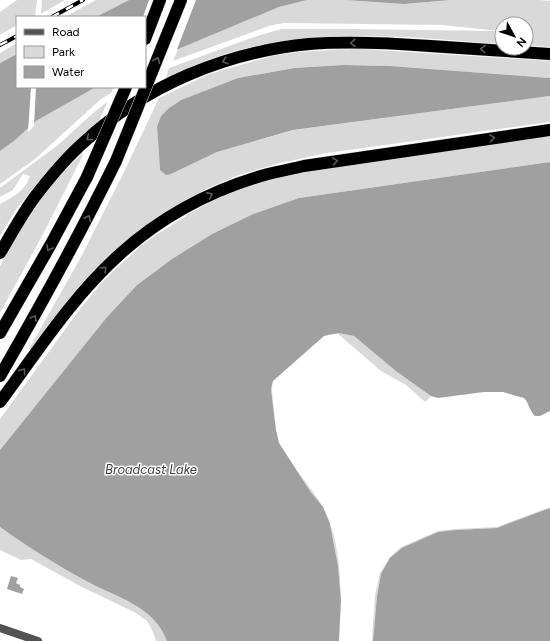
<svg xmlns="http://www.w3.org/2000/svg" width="550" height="641" font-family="Figtree,sans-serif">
<rect width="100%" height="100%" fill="#fff"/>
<path fill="#d9d9d9" d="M17 0H37L35 17H17V25L0 35V12Z
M42 0H65L41 14Z
M96 0H129L96 17H65Z
M307 0H345L404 4 451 0H540L550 1V47L526 45V24H502V44C409 37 313 26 222 55 203 61 185 69 166 78L169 68 254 37 281 29H346L499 31 442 25 285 23 272 25 173 61 178 49 279 7Z
M17 43V54L0 63V53Z
M362 49 550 61V78L390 66 343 65 294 68 238 78 181 100 169 108 161 116 157 126 160 170 171 174 217 152 294 130 550 96V122L327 153 280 163 239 175 206 189 177 205 146 225 119 247 99 267 31 351 29 349 81 257 124 172 159 98 209 74 272 56 298 52 330 50Z
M96 87H114L111 93 101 99 35 159 0 184V151L14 141 36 121Z
M108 101 99 121 82 135 57 160 17 208 0 236V204C13 197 25 191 30 176L23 174 13 190 0 197V188L58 145 92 114Z
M550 136V162L299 198 253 214 212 234 172 259 137 285 107 317 0 450V419L80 309 102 282 123 262 143 244 164 230 192 212 220 197 244 188 272 179 317 169Z
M83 152 82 157 42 236 0 313V266L16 236 39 202 55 181Z
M337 333 324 336 273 381C271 391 273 400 274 411 275 421 275 434 280 444 293 471 321 495 330 523 343 561 341 602 340 641L341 600 338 566 330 524 323 507 310 491 279 443 276 430 271 389 273 381 324 336 338 333 354 336 397 372 431 396 425 402 406 385 381 371Z
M550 507 543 511 497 528 456 530 381 574 377 596 373 641H372L375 595 380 573 390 557 401 547 438 531 456 529 497 527Z
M0 527C28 547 58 566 88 582 118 598 154 606 167 641H156L153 632 147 621 136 613 80 586 31 559 21 560 0 550Z"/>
<path fill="#a0a0a0" d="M129 0H307L279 7 145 63V17H96Z
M345 0H451L404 4Z
M17 54V87H96L36 121 14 141 0 151V63Z
M343 65 390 66 550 78V96L293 130 217 152 171 174 166 175 160 170 157 126 161 116 169 108 181 100 238 78 294 68Z
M550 162V411L540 416H535C529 410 529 403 524 398L503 392H484L438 398 431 396 397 372 354 336 338 333 324 336 273 381 271 389 276 430 279 443 310 491 323 507 330 524 338 566 341 600 339 641H167C154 606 118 598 88 582 58 566 28 547 0 527V450L107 317 137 285 172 259 212 234 253 214 299 198Z
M550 508V641H373L377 596 381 574 390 558 402 548 438 532 456 530 497 528Z
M11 576 18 578 16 583 20 585V587L24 589 22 594 7 589Z"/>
<path fill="#fff" d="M149 0H196L176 52 145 65V17H143Z
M31 87H36L34 126 28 132Z"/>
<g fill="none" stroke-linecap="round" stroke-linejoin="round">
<g stroke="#dbdbdb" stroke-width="13">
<path id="motorway" d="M145 39 160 0
M0 253C12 233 23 212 37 194 51 176 67 157 84 142 146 85 226 52 309 44 349 41 390 43 430 46 470 49 510 51 550 54
M0 333 51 244 87 177
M0 376C41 305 80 234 116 161
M0 402C37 352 73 296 120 254 162 216 214 189 268 174 280 171 292 169 304 166L550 130"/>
</g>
<path stroke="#525252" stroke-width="8" d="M0 628 38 641"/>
<use href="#motorway" stroke="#000" stroke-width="12"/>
<g stroke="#000" stroke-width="4">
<path id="rail" d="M52 17 83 0
M0 45 17 36"/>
</g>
<use href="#rail" stroke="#fff" stroke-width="2.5" stroke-dasharray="8" stroke-linecap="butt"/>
<g stroke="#dbdbdb" stroke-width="13" stroke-linecap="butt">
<path id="motorway-bridge" d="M116 161 181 0
M87 177 126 87"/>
</g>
<use href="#motorway-bridge" stroke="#000" stroke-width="12"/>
</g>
<defs><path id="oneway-chevron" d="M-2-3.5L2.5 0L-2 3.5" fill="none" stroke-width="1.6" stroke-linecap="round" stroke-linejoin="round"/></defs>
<g stroke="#595959">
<use href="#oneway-chevron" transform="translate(353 43) rotate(178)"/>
<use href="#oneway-chevron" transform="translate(483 49) rotate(-176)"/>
<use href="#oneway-chevron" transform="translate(157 60) rotate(-68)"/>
<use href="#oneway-chevron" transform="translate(225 61) rotate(162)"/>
<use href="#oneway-chevron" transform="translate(89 138) rotate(141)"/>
<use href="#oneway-chevron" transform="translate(492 138) rotate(-8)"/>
<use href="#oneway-chevron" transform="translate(335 161) rotate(-9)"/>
<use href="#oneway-chevron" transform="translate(210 195) rotate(-24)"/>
<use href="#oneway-chevron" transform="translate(88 218) rotate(-63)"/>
<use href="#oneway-chevron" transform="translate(49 248) rotate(119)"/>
<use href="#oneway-chevron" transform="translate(104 269) rotate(-46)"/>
<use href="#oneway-chevron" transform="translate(34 318) rotate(-60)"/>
<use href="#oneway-chevron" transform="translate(23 371) rotate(-53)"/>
</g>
<g text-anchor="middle" stroke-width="3" stroke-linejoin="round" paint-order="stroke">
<g font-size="13" font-style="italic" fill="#414141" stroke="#fff">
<text x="151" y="474">Broadcast Lake</text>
</g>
</g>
<rect x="16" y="16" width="130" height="72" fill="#ffffff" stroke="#999999"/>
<rect x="24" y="29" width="20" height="6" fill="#525252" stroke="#999999"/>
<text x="52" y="36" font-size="12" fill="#000000">Road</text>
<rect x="24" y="46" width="20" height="12" fill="#d9d9d9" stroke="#999999"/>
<text x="52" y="56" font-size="12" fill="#000000">Park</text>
<rect x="24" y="66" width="20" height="12" fill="#a0a0a0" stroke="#999999"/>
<text x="52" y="76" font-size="12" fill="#000000">Water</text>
<g transform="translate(514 36) rotate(130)"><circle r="19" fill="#ffffff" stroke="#999999"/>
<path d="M0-3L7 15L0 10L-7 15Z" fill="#000000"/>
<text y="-6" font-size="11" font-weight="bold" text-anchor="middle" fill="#000000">N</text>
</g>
</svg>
